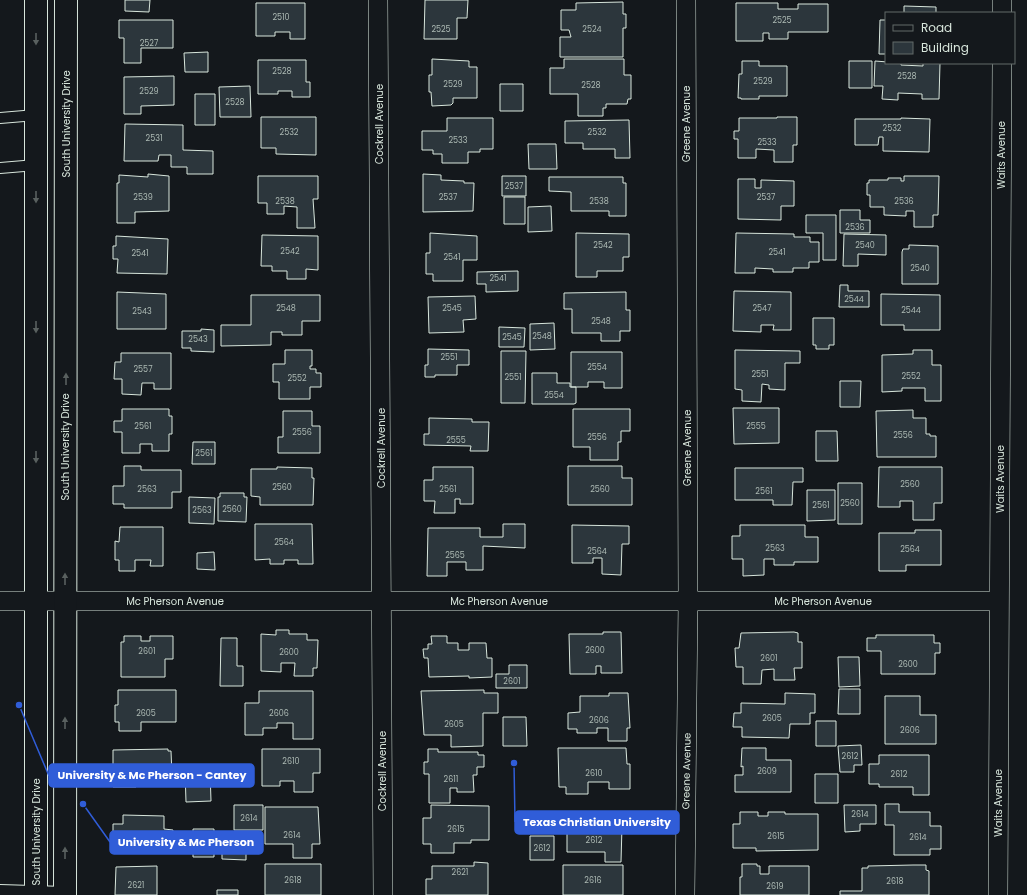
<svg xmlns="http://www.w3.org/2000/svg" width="1027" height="895" font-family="Poppins,sans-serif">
<rect width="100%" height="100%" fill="#14181c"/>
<path fill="#2c363c" stroke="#d8e6dc" d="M125 0H150L149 12 125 11Z
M425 0H468L467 18H457V39H424Z
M623 2V14H626V28H623V57H560V37H571L569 30H561V10H576V3Z
M256 3H305V39H290V32H275V36H256Z
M736 3H778V9H798V4H828V32H788V39H769V33H763V41H736Z
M904 6 936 7V13H904Z
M119 20H173V48H141V63H124V38H119Z
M880 20H886V54H879Z
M208 52V72H185L184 53Z
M432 59 469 61V67H477V98H453V103L451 105 432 106 431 92H429V75H432Z
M564 59H624V75H631V99H628L627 104H606V108H603V116H578V94H550V68H564Z
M258 60H306V82H310V97H292V91H278V94H258Z
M742 61H759V66H787V96H759V99H741V98H738L739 74H742Z
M849 61H872V88H849Z
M875 61 901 63V65L923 66V63H940L939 99H922V94L898 93V100L882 99 883 86H874Z
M174 76V105L141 106V114H124V77Z
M500 84H523V111H500Z
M250 86 251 117H220L219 87Z
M195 94H215V125H195Z
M261 117H316V155L276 154V148H261Z
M777 117H797V145H793V162H774V150L756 149V158H738V139H734V131H739V118H777Z
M447 118H493V149H480V152H468V163H442V154H433V150H422V131H447Z
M901 118 930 119 929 152 883 151V137H879L878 145H855V119H901Z
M629 120 630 158H615V149H583V143H565V121Z
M125 124 183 125V150L213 151V174H187V167H171V155H159L158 161H124Z
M528 144H556L557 169H529Z
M148 174 169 176V211L135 212V223H117V183H119V175L148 177Z
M423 174 441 175V180L464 181V183H474L473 211 423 212Z
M258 176H318V199H313L315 228H297V207L284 206V214H267V203H258Z
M502 176H526V196H502Z
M904 176H939L938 215H933V227H914V211H906V216L884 215V207H870V195H867V183H869V180H888V178H901V181H904Z
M549 177H623V183H626V216H609V211H571V192L549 191Z
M738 179H755V188H761V180L794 181V206H781V220L738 219Z
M504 197H525V224H504Z
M551 206 552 231 528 232V207Z
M840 210H860V220H870V233H840Z
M806 215H836V260H823V233H806Z
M430 233 477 236V260H463V281H433V274H426V253H430Z
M576 233 629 234V257H623V271H597V277H576Z
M736 233 794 234V237H810V242H819V262H809V268H793V272H773V269L755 268V273H735Z
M844 234 886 235V255L858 254V266H843Z
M262 235 318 236V270L306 269V279H287V271H272V266H261Z
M116 236 168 239 167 274 117 273 118 259H113V246H116Z
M909 245 938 246V284H902V252L903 249H909Z
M518 271V291L486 292V284H477V272Z
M840 285H848V291H869V307H839Z
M734 291 791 292V330H773L774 325H761V332L733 331Z
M117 292 166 294V329H117Z
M626 292V310H630V331H620V341H601V333H572V309H564V293Z
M881 294 940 295V330H904V325H881Z
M251 295H320V321H302V335H282V332H271V345L221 346V325H251Z
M475 296 476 319 463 320 464 332 429 333 428 297Z
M813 318H834V345H829V349H816V345H813Z
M554 323 555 349 530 350V324Z
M499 327 525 328 524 347H499Z
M201 329 214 330V352L191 351V348H182V331H201Z
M428 349 469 350V365H457V375H435V377H425V365H428Z
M285 350H312V366H310V369H316V373H321V387H310V399H279V382H273V364H285Z
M735 350 800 351V363H785V390L769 389V385L762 384 761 402 742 401V390L735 389Z
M913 350H932V365H941V401H925V388H902V391L882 392V355L913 354Z
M501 351H526L525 403H501Z
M571 352H622V388H604V382H588V387H571Z
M121 353H171V389H154V383H142L141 395 122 394V379H114L115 362H121Z
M532 373H557V383H570V387H576V403L574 404H532Z
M840 381H861L860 407H840Z
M733 408H779V443L734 444Z
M122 409H169V416H172V434H169V451H152V444H140V453H122V432H114V421H122Z
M573 409H630V431H621V442H618V460H590V447H573Z
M913 410V418H926V434H930V436H936V457H877L876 411Z
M283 411H312V426H320V453H278V437H283Z
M429 418 472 419V422H489L488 451H470L471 446 424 445V434H429Z
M816 431H837L838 461H816Z
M193 442H215V464H192Z
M124 466H141V470H181V492H172V508H124V504H113V486H124Z
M568 466H622V478H632V505H568Z
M277 467 312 468V478H314L313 505H260V497L251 496V469H277Z
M433 467H473V504H460V499H455V513H434L435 501H424V480H433Z
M879 467H942V503H934V520H913V501H900V507H878Z
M735 468H803V482H793L792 505H773V500H735Z
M838 483H862V524H838Z
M807 490H835V520L807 521Z
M220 493H244V497H247L246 522 218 521V497H220Z
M189 497 215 498 214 524 189 523Z
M255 524H312L313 564H298V560H284V564H270V559L255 560Z
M503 524H525V548L483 546V570H466V562H447V576H427L428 528H480V537H503Z
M572 525 629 526V544H622L621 575 602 574V558H593V563H572Z
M740 525H805V537H818V562H794V565H774V559H764V575L743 576V559H732V536H740Z
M120 527H163V566H150L151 560H135V571H119V560H115V541L119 542Z
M915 530H941V565H906V571H879V533H915Z
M214 552 215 570 197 569V553Z
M276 630H289V634H307V640H318L317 668H313V676H294L295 663H281V672L261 671V634L276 635Z
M603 632H621L622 673H601V666H596V674H570L569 634H603Z
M794 632 798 633V642H802V668H794L795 680H774V669L762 670 761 684H743V667H736L735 648H739L741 633Z
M876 635H934V643H940V653H935V674H881V651H867V638H876Z
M124 636H141V641H150V636H173V659H165V677H121V642H124Z
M431 636H447V643H458V650H469V643H486L487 658H492V677L469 678V676L429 677 428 658H424L423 649H428V644H432Z
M221 638H237V666H243V686H220Z
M838 657H859L860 686 839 687Z
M509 665H527V688H496V674H509Z
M839 689H860V714H838Z
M118 690H176V722H141V731H119V722H115V705H118Z
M484 690V693H498V713H483V746L451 747V735H424L421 691Z
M259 691H313V739H293V723H277V728H263V735H245V703H259Z
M609 693H628L630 728H627V741H608V728H597V733H577V729H568V713L580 712V696H609Z
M785 693 815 694V713H810V724H790L789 738 742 737V727H733L734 713H741V703L785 704Z
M885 696H920V715H936V744H885Z
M503 717H526L527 746H503Z
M816 721H836V746H816Z
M861 745 862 765H854V772H840L838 746Z
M558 748H626L627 764H630V789H609V782H588V794H566V787H559Z
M742 748H766V760H791V792H735V775H743V766L741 767Z
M168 749V751H171L172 775H161V780H136V787H113V750Z
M262 749H320V773H313V792H294V781H280V786H262Z
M428 749H438V752H478V755H484V767H477V775H473L474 792H457V788H450V803H429V774H424V762H428Z
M879 755H929V795H913V787H879V784H869V764H879Z
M185 771H210L211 801 186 802Z
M815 774H838V803H815Z
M885 804H899V812H930V826H941V849H930V855H894V825H885Z
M234 805H263V830H234Z
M431 805 489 806V840H471V843H454V853H431V844H423V818H431Z
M844 805H876V824H860V831L845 832Z
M265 807H318L320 844H312V858H293V844H265Z
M740 812H758V816H768V812H785V814H818V850L756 851V848H733V824H740Z
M586 814H619V826H622L621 862H605V852H567V828H570V820H586Z
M123 815 164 816V829L173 830 172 845H150V852L137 851 138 847 113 846V824H123Z
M193 829H214V857H193Z
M222 835H246V860L222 859Z
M530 836H554V860H530Z
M474 862 488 863V895H426V879H432V866H474Z
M265 864H321V895H265Z
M742 864H757V866H760V874H769V866H809V895H740V877H742Z
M563 865H623V895H563Z
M913 865H926V870L929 871V895H840V891H862V868H868V866Z
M157 866V895H115L116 867Z
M217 890H238V895H217Z"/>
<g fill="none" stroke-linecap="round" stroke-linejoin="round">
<g stroke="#d8e6dc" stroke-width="12">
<path id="lane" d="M0 118 36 115
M0 168 36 165
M0 890 65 892"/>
</g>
<g stroke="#d8e6dc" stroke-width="20">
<path id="street" d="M378 0 383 895
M1002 13V0
M0 601H999
M685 895 688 601 686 0
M998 895 1002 63"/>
</g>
<g stroke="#d8e6dc" stroke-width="24">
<path id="secondary" d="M36 0V895
M65 895 66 0"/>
</g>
<use href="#lane" stroke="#14181c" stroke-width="10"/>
<use href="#street" stroke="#14181c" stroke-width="19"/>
<use href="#secondary" stroke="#14181c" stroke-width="22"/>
</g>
<defs><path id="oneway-solid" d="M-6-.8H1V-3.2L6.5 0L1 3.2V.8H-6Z"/></defs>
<g fill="#59605f">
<use href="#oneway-solid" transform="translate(36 39) rotate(90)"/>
<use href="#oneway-solid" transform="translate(36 197) rotate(90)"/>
<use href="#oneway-solid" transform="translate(36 327) rotate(90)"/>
<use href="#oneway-solid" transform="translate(66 379) rotate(-90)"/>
<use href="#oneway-solid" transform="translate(36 457) rotate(90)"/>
<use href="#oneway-solid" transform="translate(65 579) rotate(-90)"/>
<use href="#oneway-solid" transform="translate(65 723) rotate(-90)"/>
<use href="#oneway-solid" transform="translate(65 853) rotate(-90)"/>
</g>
<g text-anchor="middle" stroke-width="3" stroke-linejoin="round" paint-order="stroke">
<g font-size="8" fill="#adbab4">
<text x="281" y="20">2510</text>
<text x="782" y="23">2525</text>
<text x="441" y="32">2525</text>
<text x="592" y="32">2524</text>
<text x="149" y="46">2527</text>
<text x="282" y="74">2528</text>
<text x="907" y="79">2528</text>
<text x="763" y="84">2529</text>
<text x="453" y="87">2529</text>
<text x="591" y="88">2528</text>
<text x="149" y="94">2529</text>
<text x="235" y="105">2528</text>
<text x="892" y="131">2532</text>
<text x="289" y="135">2532</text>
<text x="597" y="135">2532</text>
<text x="154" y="141">2531</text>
<text x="458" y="143">2533</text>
<text x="767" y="145">2533</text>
<text x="514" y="189">2537</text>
<text x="143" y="200">2539</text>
<text x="448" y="200">2537</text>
<text x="766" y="200">2537</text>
<text x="285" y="204">2538</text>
<text x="599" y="204">2538</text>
<text x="904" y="204">2536</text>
<text x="855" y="230">2536</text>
<text x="603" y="248">2542</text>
<text x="865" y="248">2540</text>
<text x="290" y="254">2542</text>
<text x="777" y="255">2541</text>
<text x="140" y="256">2541</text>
<text x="452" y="260">2541</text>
<text x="920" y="271">2540</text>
<text x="498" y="281">2541</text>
<text x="854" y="302">2544</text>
<text x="286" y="311">2548</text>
<text x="452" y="311">2545</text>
<text x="762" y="311">2547</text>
<text x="911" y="313">2544</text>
<text x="142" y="314">2543</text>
<text x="601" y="324">2548</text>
<text x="542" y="339">2548</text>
<text x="512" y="340">2545</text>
<text x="198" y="342">2543</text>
<text x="449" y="360">2551</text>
<text x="597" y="370">2554</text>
<text x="143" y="372">2557</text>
<text x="760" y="377">2551</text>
<text x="911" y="379">2552</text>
<text x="513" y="380">2551</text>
<text x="297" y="381">2552</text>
<text x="554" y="398">2554</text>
<text x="143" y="429">2561</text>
<text x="756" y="429">2555</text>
<text x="302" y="435">2556</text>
<text x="903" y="438">2556</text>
<text x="597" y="440">2556</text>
<text x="456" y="443">2555</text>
<text x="204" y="456">2561</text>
<text x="910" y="487">2560</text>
<text x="282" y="490">2560</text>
<text x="147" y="492">2563</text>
<text x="448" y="492">2561</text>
<text x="600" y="492">2560</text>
<text x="764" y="494">2561</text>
<text x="850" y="506">2560</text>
<text x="821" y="508">2561</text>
<text x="232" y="512">2560</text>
<text x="202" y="513">2563</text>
<text x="284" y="545">2564</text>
<text x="775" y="551">2563</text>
<text x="910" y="552">2564</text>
<text x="597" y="554">2564</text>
<text x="455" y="558">2565</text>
<text x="595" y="653">2600</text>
<text x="147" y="654">2601</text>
<text x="289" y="655">2600</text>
<text x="769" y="661">2601</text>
<text x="908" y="667">2600</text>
<text x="512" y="684">2601</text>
<text x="146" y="716">2605</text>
<text x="279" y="716">2606</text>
<text x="772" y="721">2605</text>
<text x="599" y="723">2606</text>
<text x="454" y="727">2605</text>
<text x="910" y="733">2606</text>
<text x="850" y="759">2612</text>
<text x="291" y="764">2610</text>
<text x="767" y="774">2609</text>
<text x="594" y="776">2610</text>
<text x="899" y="777">2612</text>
<text x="451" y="782">2611</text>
<text x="860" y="817">2614</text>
<text x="249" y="821">2614</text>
<text x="456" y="832">2615</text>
<text x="292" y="838">2614</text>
<text x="776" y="839">2615</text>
<text x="918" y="840">2614</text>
<text x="594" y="843">2612</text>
<text x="542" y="851">2612</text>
<text x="460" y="875">2621</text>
<text x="293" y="883">2618</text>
<text x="593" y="883">2616</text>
<text x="895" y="884">2618</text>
<text x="136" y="888">2621</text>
<text x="775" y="889">2619</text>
</g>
<g font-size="10" fill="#d8e6dc" stroke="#14181c">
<text transform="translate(66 124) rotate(-90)" y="4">South University Drive</text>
<text transform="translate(379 124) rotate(-90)" y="4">Cockrell Avenue</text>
<text transform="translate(686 124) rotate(-90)" y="4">Greene Avenue</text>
<text transform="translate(1001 155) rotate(-90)" y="4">Waits Avenue</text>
<text transform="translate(65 447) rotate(-90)" y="4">South University Drive</text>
<text transform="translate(381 448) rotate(-90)" y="4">Cockrell Avenue</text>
<text transform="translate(687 448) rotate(-90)" y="4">Greene Avenue</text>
<text transform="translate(1000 479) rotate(-90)" y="4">Waits Avenue</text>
<text x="175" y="605">Mc Pherson Avenue</text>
<text x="499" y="605">Mc Pherson Avenue</text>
<text x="823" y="605">Mc Pherson Avenue</text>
<text transform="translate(382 771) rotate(-90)" y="4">Cockrell Avenue</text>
<text transform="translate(686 771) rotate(-89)" y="4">Greene Avenue</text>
<text transform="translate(998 803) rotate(-90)" y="4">Waits Avenue</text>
<text transform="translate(36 832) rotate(-90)" y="4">South University Drive</text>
</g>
</g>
<path fill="none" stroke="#305dd8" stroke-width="1.5" d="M19 705L49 776M514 763L515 822M83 804L110 842"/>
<g fill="#305dd8" stroke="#14181c" stroke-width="1.5">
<circle cx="19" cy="705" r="4"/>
<circle cx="514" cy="763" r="4"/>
<circle cx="83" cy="804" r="4"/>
</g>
<g fill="#305dd8" stroke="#305dd8" stroke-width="1.5">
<rect x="49" y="764" width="205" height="23" rx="4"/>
<rect x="515" y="811" width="164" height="23" rx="4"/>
<rect x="110" y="831" width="153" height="23" rx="4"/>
</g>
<g font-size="11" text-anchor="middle" font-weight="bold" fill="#fff">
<text x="152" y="779">University &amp; Mc Pherson - Cantey</text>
<text x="597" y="826">Texas Christian University</text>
<text x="186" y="846">University &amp; Mc Pherson</text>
</g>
<rect x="885" y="12" width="130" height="52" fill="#14181c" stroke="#626a69"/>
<rect x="893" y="25" width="20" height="6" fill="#14181c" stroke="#626a69"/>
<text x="921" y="32" font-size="12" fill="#d8e6dc">Road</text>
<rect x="893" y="42" width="20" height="12" fill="#2c363c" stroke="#626a69"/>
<text x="921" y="52" font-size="12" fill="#d8e6dc">Building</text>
</svg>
